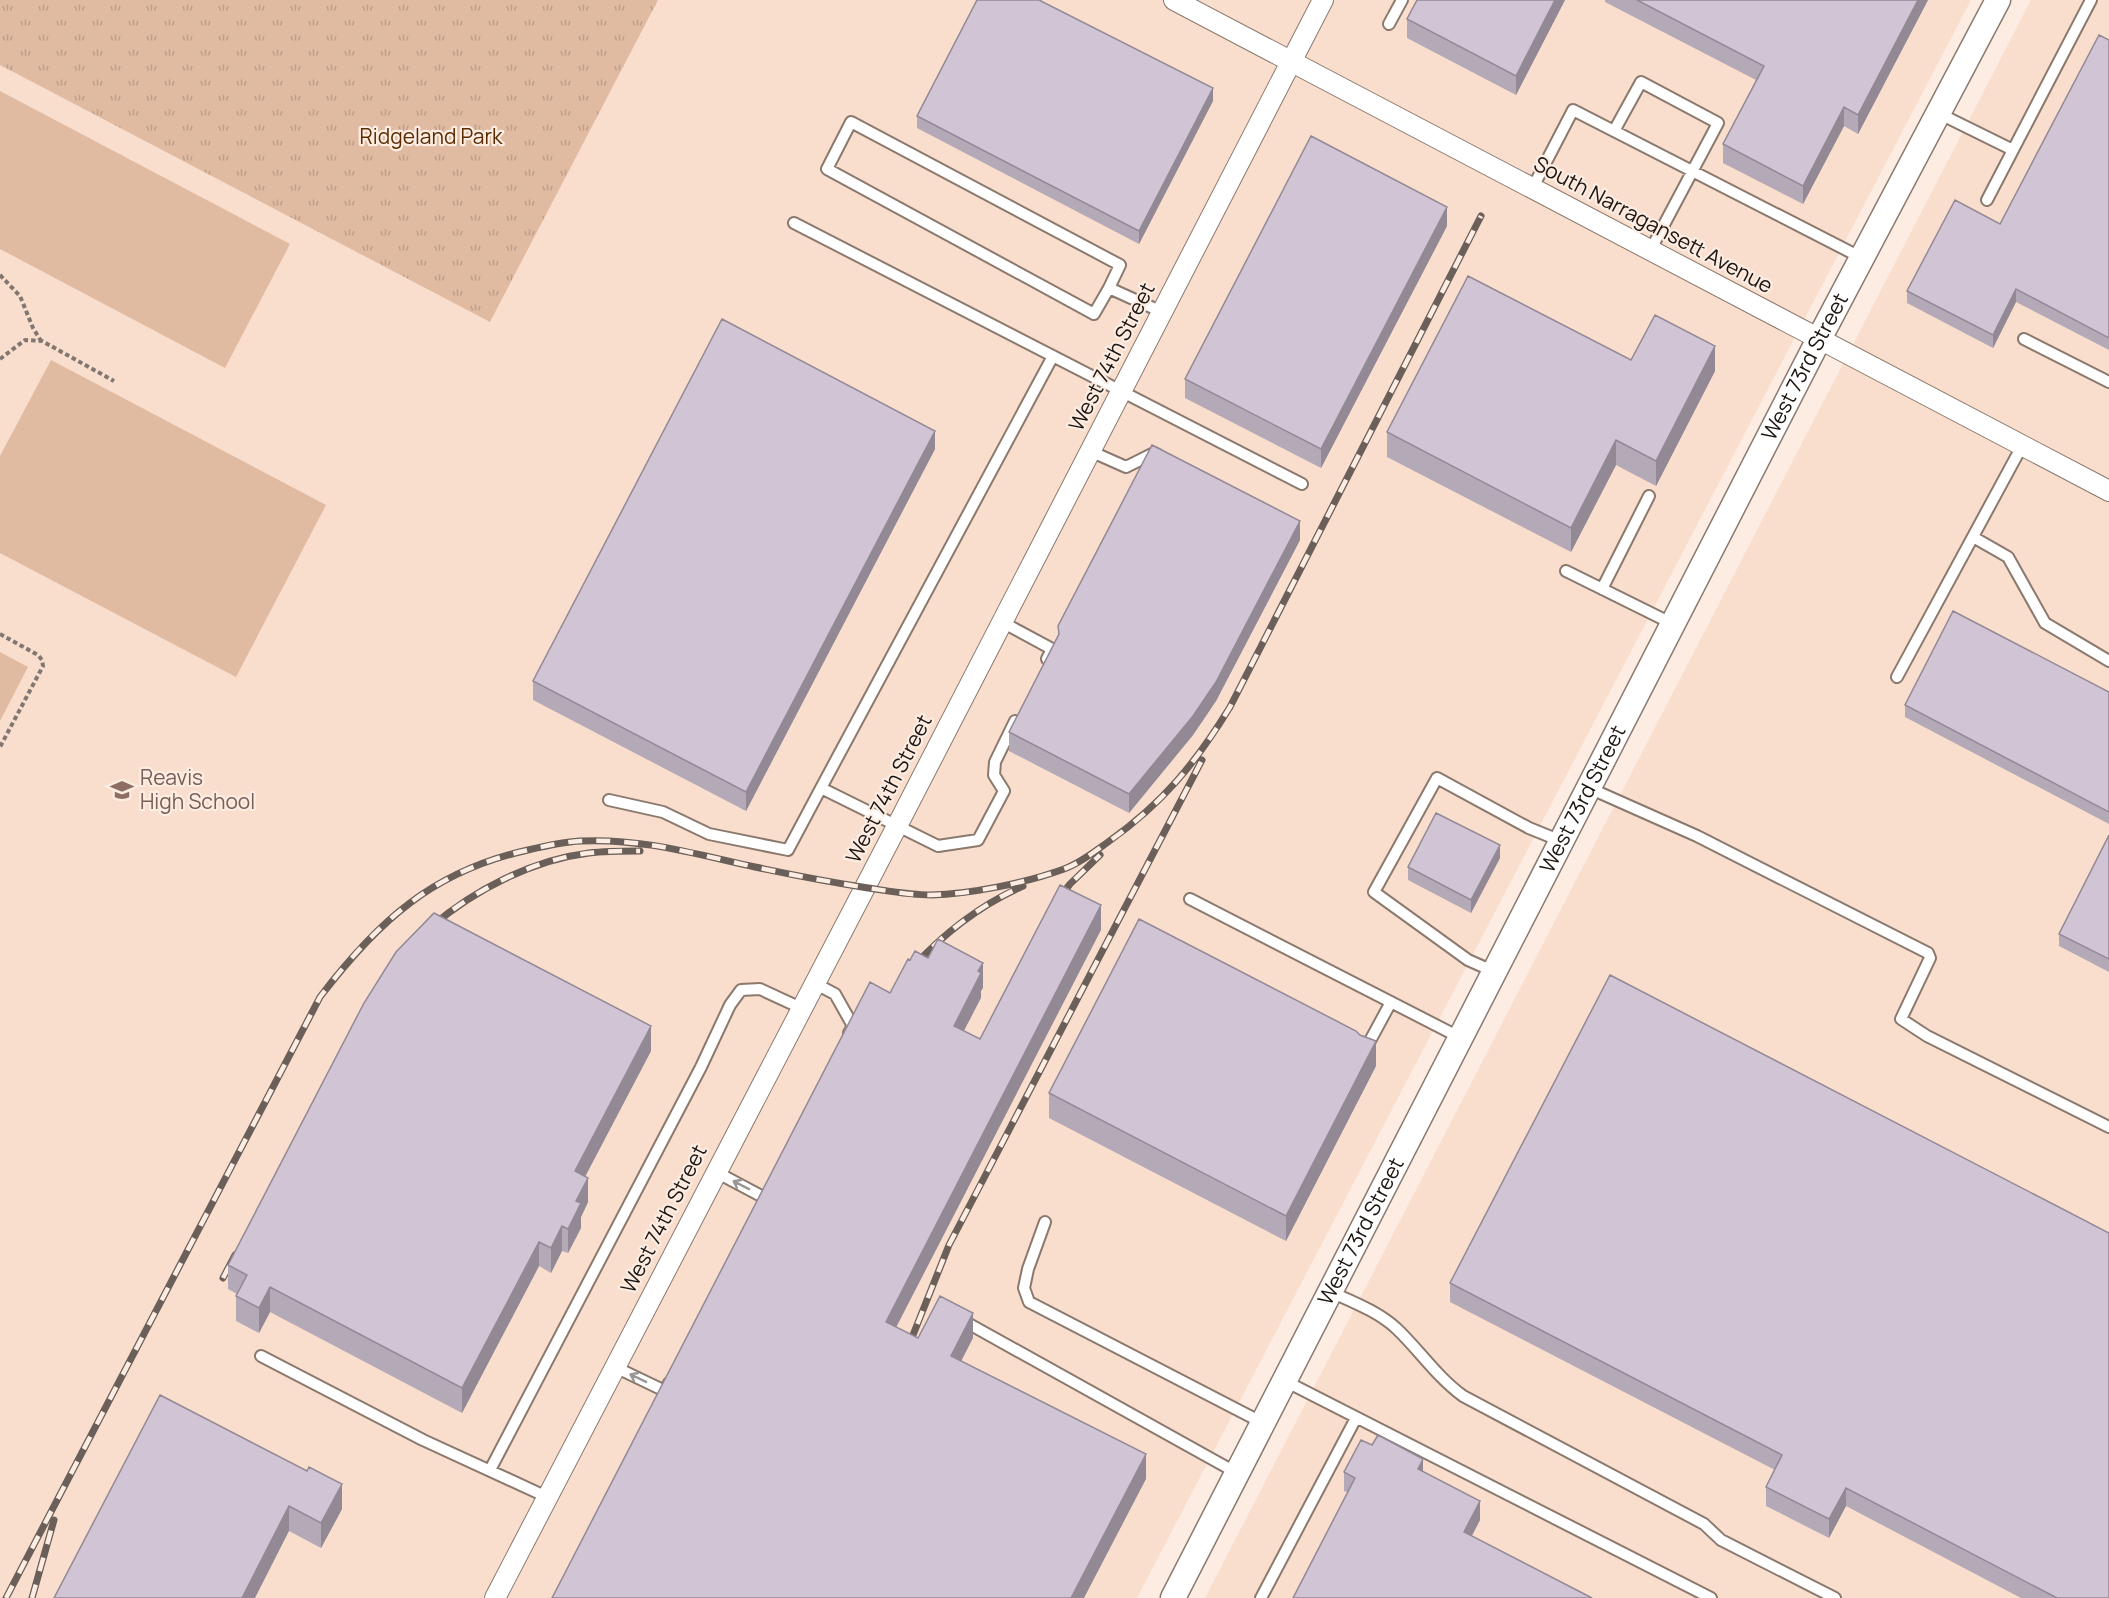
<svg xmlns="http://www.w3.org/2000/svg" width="2109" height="1598" font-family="Manrope,sans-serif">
<defs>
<pattern id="park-tufts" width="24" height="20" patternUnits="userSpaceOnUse" patternTransform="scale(1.5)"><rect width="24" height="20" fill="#e0baa1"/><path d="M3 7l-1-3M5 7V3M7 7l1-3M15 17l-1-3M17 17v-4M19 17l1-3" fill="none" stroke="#c09f8a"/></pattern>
</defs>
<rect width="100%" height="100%" fill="#fcece2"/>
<path fill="#f9decd" d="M658 0H1971L1137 1598H0V65L490 322Z
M2031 0H2109V1598H1205Z"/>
<path fill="#e0baa1" d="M0 91 290 244 225 368 0 249Z
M51 360 326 505 236 677 0 553V456Z
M0 652 28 667 0 721Z"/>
<path fill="url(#park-tufts)" d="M0 0H658L490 322 0 65Z"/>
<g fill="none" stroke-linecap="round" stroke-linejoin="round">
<g stroke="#8b796e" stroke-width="14">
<path id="service" d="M1389 24 1402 0
M1938 113 2013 150 2091 0
M1614 131 1641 82 1718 123 1650 251
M1532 189 1573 110 1862 258
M1987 200 2013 150
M794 223 1302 484
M1109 288 1120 265 851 122 827 169 1094 314 1109 288 1162 312
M2024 339 2109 382
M1090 451 1126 467 1154 453 1158 455
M1973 537 2008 557 2045 623 2109 661
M1566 571 1673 624
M1602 589 1649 496
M1002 622 1052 649 1047 659
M1897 677 2022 446
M1015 721 995 762 994 775 1004 791 978 840 938 846 821 788 1053 356
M1589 788 1697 836 1928 953 1930 958 1901 1019 1927 1036 2109 1127
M609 800 663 812 709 834 788 850 821 788
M1190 899 1461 1038
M1495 972 1468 960 1374 892 1437 778 1529 828 1561 841
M814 983 835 994 853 1026 849 1033
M1364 1052 1391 1002
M716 1172 765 1198
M1045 1222 1028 1269 1024 1288 1029 1302 1263 1423
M1331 1292C1353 1302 1379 1312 1397 1329 1420 1351 1437 1377 1463 1396L1704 1524 1721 1540 1835 1598
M962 1320 1237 1473
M261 1356 423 1440 547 1497
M615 1367 665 1391 669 1383
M1285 1381 1711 1598
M490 1470 701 1067 730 1005 741 990 760 989 801 1008
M1261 1598 1356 1418"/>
</g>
<g stroke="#8b796e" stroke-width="22">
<path id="minor" d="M1174 0 2109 491
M495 1598 897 826 1323 0"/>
</g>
<g stroke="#8b796e" stroke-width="27">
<g id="tertiary">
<path id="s1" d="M1173 1598 1819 339 1998 0"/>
</g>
</g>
<path stroke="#827770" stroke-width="4" stroke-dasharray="4.5 3" stroke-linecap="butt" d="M0 275 20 296 33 328 41 341
M0 359 25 340 42 341 114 381
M0 634 38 655 42 660 43 666 0 747"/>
<use href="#service" stroke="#fff" stroke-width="10"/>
<use href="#minor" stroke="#fff" stroke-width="20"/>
<use href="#tertiary" stroke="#fff" stroke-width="24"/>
<g stroke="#6a5f59" stroke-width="7">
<path id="rail" d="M1057 901 1070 884 1100 855
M431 927C474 890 532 860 589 853 606 851 623 851 640 851
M913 967C944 933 980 905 1023 886
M223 1278 235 1255
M907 1350 949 1245 1202 760
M6 1598 320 997C378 921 433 871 528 850 545 846 563 842 580 841 642 838 695 854 755 867 793 875 830 882 868 888 889 891 910 895 931 895 970 894 1026 883 1064 869 1080 863 1094 852 1108 842 1163 803 1195 764 1230 707L1481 216
M32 1598 54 1520"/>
</g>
<use href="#rail" stroke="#fcece2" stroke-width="4.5" stroke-dasharray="14" stroke-linecap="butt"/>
</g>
<path fill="#b4a9b7" d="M1565 0 1516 95 1407 38V19Z
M1605 0H1928L1858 134 1844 126 1803 204 1723 163V144L1756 80 1605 2Z
M2109 40V350L2016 302 1993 348 1907 303V291L2000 224Z
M1213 101 1139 244 917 128V116Z
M1447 226 1321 468 1185 398V379Z
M1631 360 1715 371 1656 486 1616 465 1571 552 1387 457V432Z
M935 449 746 811 533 700V681Z
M1300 540 1216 701 1193 735 1129 813 1009 751V732L1058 635V626Z
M2109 692V824L1905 717V705Z
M2109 835V972L2059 946V934Z
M1500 858 1471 913 1408 880V867Z
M651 1051 585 1176 588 1202 581 1217V1228L568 1253 562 1251 551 1273 539 1266 462 1413 270 1312 259 1333 236 1321V1296L237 1294 228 1289V1265Z
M1376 1066 1286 1241 1049 1118V1093Z
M1450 1283 2109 1598H2021L1846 1506 1829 1538 1766 1506V1487L1775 1470 1450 1302Z
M307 1471 342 1509 321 1548 289 1531 54 1598Z
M1344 1472H1423L1480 1520 1472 1536 1347 1492 1344 1491Z"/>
<path fill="#928995" d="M1555 0H1565L1516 95V76Z
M1918 0H1928L1858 134V115Z
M1213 88V101L1139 244V231Z
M1844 107V126L1803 204V186Z
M1447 207V226L1321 468V449Z
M2016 289V302L1993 348V335Z
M1715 346V371L1656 486V461Z
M935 431V449L746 811V792Z
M1616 440V465L1571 552V528Z
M1300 521V540L1216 701 1193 735 1129 813V794Z
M1500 845V858L1471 913V900Z
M1101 905V930L886 1347V1322Z
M983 963V988L981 991V998L954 1050V1026L978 971Z
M651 1026V1051L575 1196V1171Z
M1376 1041V1066L1286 1241V1216Z
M588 1178V1202L581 1217V1228L568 1253V1229L576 1201Z
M562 1226V1251L551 1273V1248Z
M539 1242V1266L462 1413V1388Z
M270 1287V1312L259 1333V1308Z
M973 1313V1338L951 1381V1356Z
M1146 1454V1479L1084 1598H1071Z
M1423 1459V1477L1418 1469Z
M342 1484V1509L321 1548V1523Z
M1846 1488V1506L1829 1538V1519Z
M1480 1501V1520L1464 1550V1532Z
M289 1506V1531L255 1598H242Z"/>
<path fill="#d1c4d5" stroke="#928995" stroke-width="1.5" d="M977 0H1039L1213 88 1139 231 917 116Z
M1417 0H1555L1516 76 1407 19Z
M1637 0H1918L1858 115 1844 107 1803 186 1723 144 1764 66Z
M2099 35 2109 40V338L2016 289 1993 335 1907 291 1955 200 2000 224Z
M1311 136 1447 207 1321 449 1185 379Z
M1468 276 1631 360 1655 315 1715 346 1656 461 1616 440 1571 528 1387 432Z
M722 319 935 431 746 792 533 681Z
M1152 445 1300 521 1216 682 1193 716 1129 794 1009 732 1059 634 1058 626Z
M1953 611 2109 692V812L1905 705Z
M1436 813 1500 845 1471 900 1408 867Z
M2109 835V959L2059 934Z
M1060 885 1101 905 886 1322 918 1338 940 1296 973 1313 951 1356 1146 1454 1071 1598H552L870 982 890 993 908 959 910 960 915 951 928 958 938 939 983 963 978 971 981 973 954 1026 980 1039Z
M434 913 651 1026 575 1171 588 1178 576 1201 581 1203 568 1229 562 1226 551 1248 539 1242 462 1388 270 1287 259 1308 236 1296 247 1275 228 1265 364 1003 396 952Z
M1139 919 1356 1031 1360 1035 1376 1041 1286 1216 1049 1093Z
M1610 975 2109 1233V1598H2057L1846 1488 1829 1519 1766 1487 1782 1455 1450 1283Z
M160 1395 307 1471 309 1467 342 1484 321 1523 289 1506 242 1598H54Z
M1378 1435 1423 1459 1418 1469 1480 1501 1464 1532 1592 1598H1293L1355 1478 1344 1472 1361 1440 1372 1445Z"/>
<defs><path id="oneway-shaft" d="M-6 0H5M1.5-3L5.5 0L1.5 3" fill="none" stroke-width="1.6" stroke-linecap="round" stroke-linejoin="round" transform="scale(1.5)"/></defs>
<g stroke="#999694">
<use href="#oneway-shaft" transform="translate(741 1185) rotate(-153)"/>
<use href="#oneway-shaft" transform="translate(638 1378) rotate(-154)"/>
</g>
<defs>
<g id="school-bare" transform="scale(1.8)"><path d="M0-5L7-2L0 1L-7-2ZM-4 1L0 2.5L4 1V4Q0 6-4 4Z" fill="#8d6e63" stroke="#fcece2" stroke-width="2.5" paint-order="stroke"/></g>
</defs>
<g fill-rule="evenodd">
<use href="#school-bare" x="122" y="790"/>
</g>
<g text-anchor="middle" stroke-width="4.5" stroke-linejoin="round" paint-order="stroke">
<g font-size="21" fill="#5c2b00" stroke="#fcece2">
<text x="431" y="144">Ridgeland Park</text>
</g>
<g font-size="21" fill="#1c1511" stroke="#fcece2">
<text transform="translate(1653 225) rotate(28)" y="7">South Narragansett Avenue</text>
<text transform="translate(1112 357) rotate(-63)" y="7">West 74th Street</text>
<text dy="7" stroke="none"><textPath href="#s1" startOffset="1384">West 73rd Street</textPath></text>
<text transform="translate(889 789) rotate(-63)" y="7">West 74th Street</text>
<text dy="7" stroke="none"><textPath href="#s1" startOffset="898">West 73rd Street</textPath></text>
<text transform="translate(664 1219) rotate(-63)" y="7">West 74th Street</text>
<text dy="7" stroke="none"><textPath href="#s1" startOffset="412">West 73rd Street</textPath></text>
</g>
<g font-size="21" fill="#785e54" stroke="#fcece2" text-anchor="start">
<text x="140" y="785">Reavis<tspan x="140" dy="24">High School</tspan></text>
</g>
</g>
</svg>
